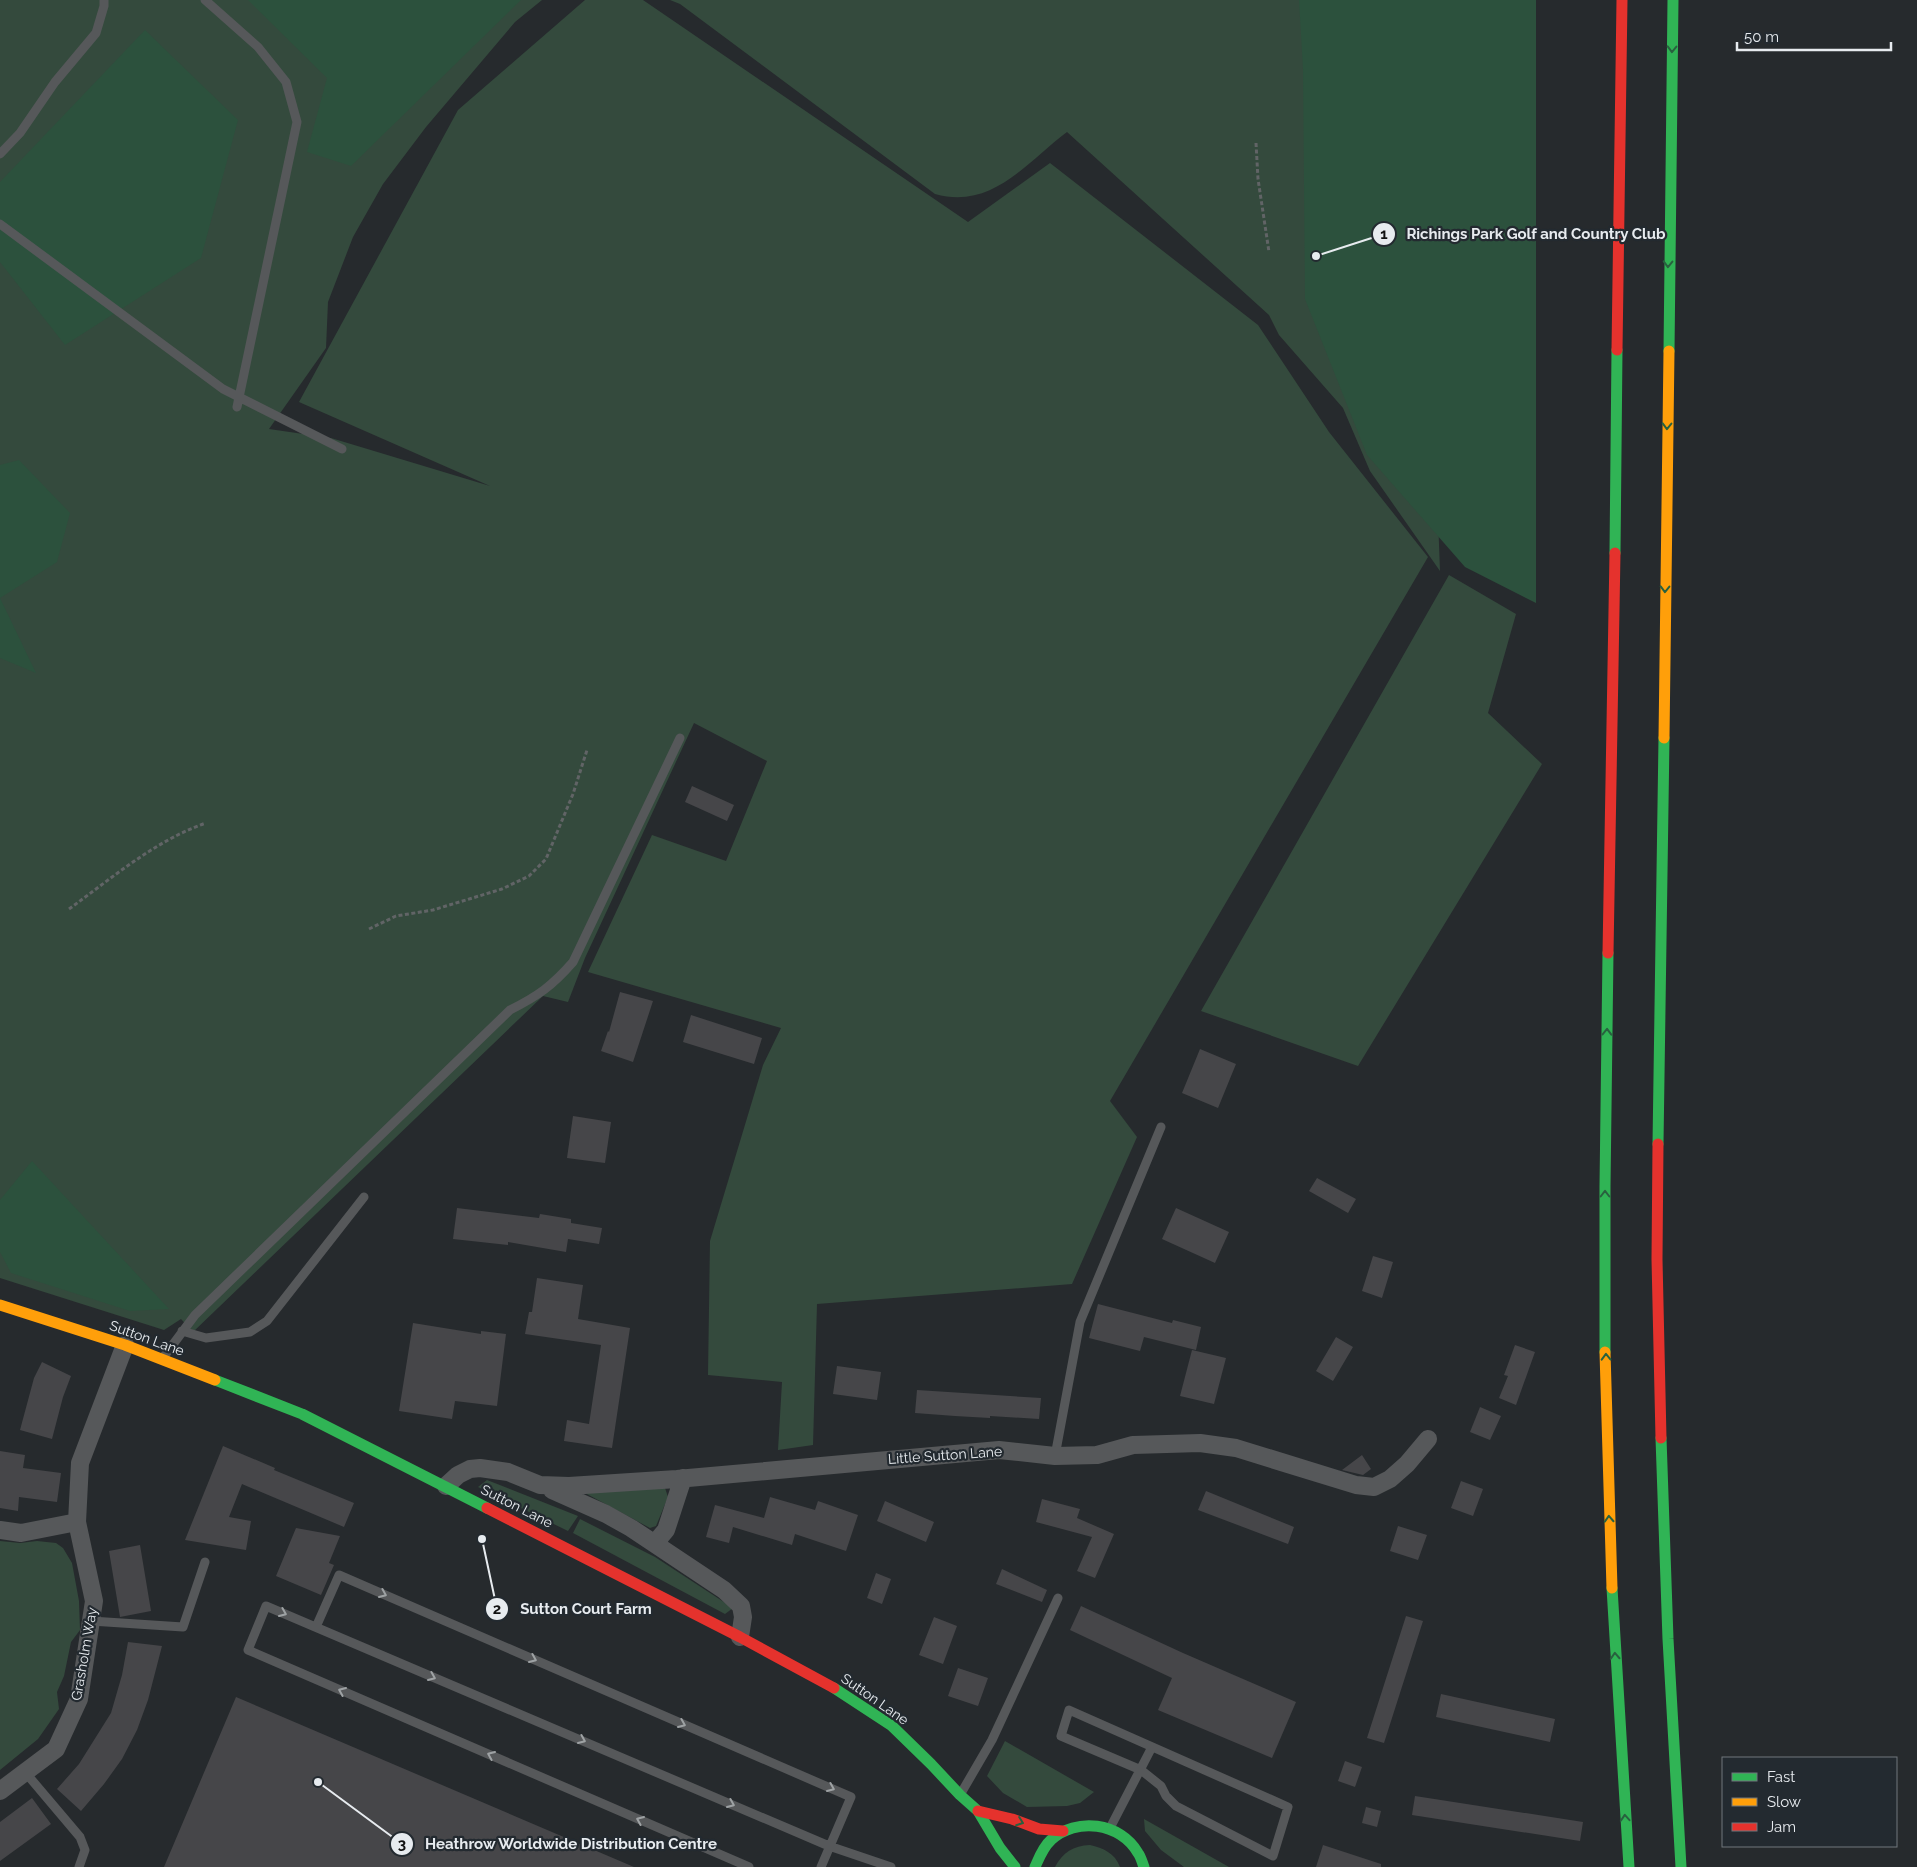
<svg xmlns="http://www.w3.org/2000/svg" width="1917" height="1867" font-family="Raleway,sans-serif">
<rect width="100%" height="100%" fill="#262a2d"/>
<path fill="#344a3d" d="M0 0H542L515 22 426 127 383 184 353 237 328 302 326 348 269 429 331 438 490 486 299 402 458 110 585 0H643L968 222 1050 163 1258 325 1329 432 1428 557 1110 1101 1137 1137 1072 1284 817 1304 813 1445 778 1450 782 1382 708 1375 710 1241 763 1065 781 1028 588 972 652 835 726 861 767 761 694 723 585 958 568 1002 543 996 193 1332 181 1319 164 1330 0 1278Z
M670 0H1419L1440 571 1370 471 1343 408 1279 335 1269 315 1067 132C1026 163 992 210 935 194L680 4Z
M1449 575 1516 614 1488 713 1542 764 1358 1066 1201 1011Z
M487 1480 578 1516 568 1531 478 1487Z
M665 1488 668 1497 656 1526 650 1528 585 1493Z
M580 1519 655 1557 733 1608 725 1614 573 1533Z
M0 1541 20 1543 37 1541 56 1543 63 1548 72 1563 79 1601 80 1630 71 1642 64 1676 57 1692 59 1709 38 1739 0 1770Z
M1005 1741 1094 1792 1080 1803 1067 1806 1027 1807 1003 1793 987 1776Z
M1144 1819 1229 1867H1184L1161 1850 1145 1831Z
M1090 1845C1103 1848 1115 1853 1120 1867H1055C1063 1852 1073 1846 1090 1845Z"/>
<path fill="#2c513d" d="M248 0H521L351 166 307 152 327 78Z
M1299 0H1536V603L1465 567 1367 455 1305 299 1303 69Z
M145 30 238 120 201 258 65 345 0 262V182Z
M19 460 70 513 57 562 0 598 36 673 0 658V465Z
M32 1161 169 1309 130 1311 11 1273 0 1252V1200Z"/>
<path fill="#464649" d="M692 786 734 805 727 821 685 802Z
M620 992 653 1001 633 1062 601 1051 608 1031 609 1032Z
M691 1015 762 1038 754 1064 683 1042Z
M1200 1049 1236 1064 1218 1108 1182 1093Z
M573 1116 611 1122 605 1163 567 1158Z
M1317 1178 1356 1199 1348 1213 1309 1191Z
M457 1208 539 1218 540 1214 571 1219V1223L602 1228 599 1244 568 1239 566 1252 508 1242V1245L453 1239Z
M1176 1208 1229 1232 1215 1263 1162 1239Z
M1373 1256 1393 1262 1382 1298 1362 1291Z
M537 1278 583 1285 578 1319 630 1328 612 1448 564 1441 567 1420 589 1424 601 1345 525 1334 529 1312H532Z
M1098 1304 1172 1323 1173 1320 1201 1327 1196 1350 1144 1337 1140 1351 1089 1338Z
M413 1323 481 1334V1331L506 1334 497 1406 455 1401 452 1419 399 1411Z
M1336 1337 1353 1347 1333 1381 1316 1371Z
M1515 1345 1535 1352 1516 1405 1499 1398 1508 1376 1504 1375Z
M1192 1350 1226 1358 1214 1404 1180 1396Z
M42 1362 71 1376 63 1397 52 1439 20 1430 34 1378Z
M837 1366 881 1372 877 1400 833 1394Z
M917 1390 1041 1398 1039 1419 990 1416V1418L955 1416 915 1413Z
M1480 1407 1501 1416 1490 1440 1470 1432Z
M223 1446 275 1468 274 1470 354 1503 344 1527 242 1484 229 1517 251 1521 246 1550 185 1540Z
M0 1451 25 1455 23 1468 61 1473 57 1502 19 1497 18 1511 0 1508Z
M1362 1455 1371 1469 1363 1475 1342 1470Z
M1461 1481 1483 1489 1473 1516 1451 1508Z
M1206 1491 1294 1527 1288 1544 1198 1510Z
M770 1497 815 1510 818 1501 858 1515 846 1551 795 1534 792 1545 733 1527 729 1543 706 1537 715 1505 764 1518Z
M1042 1499 1080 1509 1077 1518 1114 1534 1095 1578 1077 1571 1092 1537 1036 1522Z
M885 1501 934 1522 926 1542 877 1521Z
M1398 1526 1427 1535 1418 1560 1390 1551Z
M296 1528 340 1536 329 1563 334 1565 321 1595 276 1576Z
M140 1545 151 1611 120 1617 109 1551Z
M1002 1569 1047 1590 1042 1602 996 1584Z
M876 1573 891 1579 882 1604 867 1598Z
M1081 1606 1183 1653 1296 1702 1272 1758 1158 1710 1172 1678 1070 1630Z
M1406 1616 1423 1621 1384 1743 1367 1738Z
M934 1617 957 1626 943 1664 919 1655Z
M128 1642 162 1646 148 1700 137 1730 122 1759 104 1784 81 1811 57 1789 79 1764 111 1713 122 1675Z
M958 1668 988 1678 978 1706 948 1696Z
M1441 1694 1555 1719 1550 1742 1436 1717Z
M236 1697 634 1867H164Z
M1345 1761 1362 1767 1355 1787 1338 1781Z
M1415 1796 1583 1822 1580 1841 1412 1815Z
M32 1798 51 1824 0 1861V1822Z
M1366 1807 1381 1811 1377 1827 1362 1823Z
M1323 1845 1381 1864V1867H1316Z"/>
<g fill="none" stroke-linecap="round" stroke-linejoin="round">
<path stroke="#616466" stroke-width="3" stroke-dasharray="4 2.5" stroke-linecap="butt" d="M1256 143 1258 179 1269 252
M69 909C112 878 156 840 206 823
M369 929 396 916 433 910 502 889 529 876 546 859 573 794 587 750"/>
<path stroke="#56585a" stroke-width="9" d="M205 0 258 47 286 82 297 122 237 407
M0 154 20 133 55 82 96 33 104 6V0
M0 224 223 389 342 449
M182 1331 206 1338 250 1332 267 1321 364 1197
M162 1359 195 1315 510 1010C538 996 552 986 573 962L680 738
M1055 1456 1080 1322 1161 1127
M91 1621 183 1627 205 1562
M316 1627 339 1575 851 1797 821 1867
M1069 1710 1288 1807 1273 1856 1176 1806 1166 1796 1161 1786 1141 1770 1061 1736Z
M25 1772 80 1837 85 1850 79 1867
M960 1795 992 1740 1058 1598
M1110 1828 1152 1747
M749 1867 248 1650 266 1606 829 1846 891 1867"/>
<path stroke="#56585a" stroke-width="18" d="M446 1486 458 1475 470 1469 480 1468 508 1472 540 1485 569 1486 677 1479 999 1450 1055 1456 1097 1455 1133 1445 1200 1443 1236 1448 1356 1485 1374 1487 1390 1479 1407 1464 1428 1439
M552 1490 606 1514 631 1528 724 1590 741 1606 743 1617 740 1637
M0 1530 21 1533 77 1522
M655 1543 666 1530 683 1478
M0 1791 56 1749 79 1699 94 1601 77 1522 80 1463 125 1345"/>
<path stroke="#30b455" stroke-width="11" d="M1669 351 1673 0
M1615 553 1617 350
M1658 1144 1664 738
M1605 1352V1186L1608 953
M215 1380 302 1414 487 1508
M1661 1438 1668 1639 1681 1867
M1612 1588 1629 1867
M834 1688 892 1726 931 1764 960 1795 978 1811 1000 1848 1015 1867
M1035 1867C1039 1858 1043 1847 1051 1840 1076 1817 1120 1822 1138 1853 1141 1857 1142 1862 1144 1867"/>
<path stroke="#ff9f0a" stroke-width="11" d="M1664 738 1669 351
M0 1305 125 1345 215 1380
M1605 1352 1612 1588"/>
<path stroke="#e5322d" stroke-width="11" d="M1617 350 1622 0
M1608 953 1615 553
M1658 1144 1657 1259 1661 1438
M487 1508 740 1637 834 1688
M978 1811 1012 1819 1039 1829 1063 1831"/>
</g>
<defs><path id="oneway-chevron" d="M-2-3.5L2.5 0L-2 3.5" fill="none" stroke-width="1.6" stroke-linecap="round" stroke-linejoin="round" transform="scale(1.25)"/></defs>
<g stroke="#28613f">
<use href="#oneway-chevron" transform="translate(1672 49) rotate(91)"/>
<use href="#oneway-chevron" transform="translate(1668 264) rotate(91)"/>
<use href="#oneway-chevron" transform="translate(1667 426) rotate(91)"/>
<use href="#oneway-chevron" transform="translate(1665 589) rotate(91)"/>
<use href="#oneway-chevron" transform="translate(1607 1032) rotate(-89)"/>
<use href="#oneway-chevron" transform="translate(1605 1194) rotate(-90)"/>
<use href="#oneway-chevron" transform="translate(1606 1357) rotate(-91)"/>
<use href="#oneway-chevron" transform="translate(1609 1519) rotate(-93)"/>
<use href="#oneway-chevron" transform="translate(1615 1656) rotate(-93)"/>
<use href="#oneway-chevron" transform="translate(1625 1818) rotate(-94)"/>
<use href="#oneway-chevron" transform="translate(1020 1822) rotate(20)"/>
</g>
<g stroke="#9ea2a4">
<use href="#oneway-chevron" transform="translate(383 1594) rotate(23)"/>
<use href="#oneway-chevron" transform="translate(283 1613) rotate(23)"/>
<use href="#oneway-chevron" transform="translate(533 1659) rotate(23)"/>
<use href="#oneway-chevron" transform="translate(432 1677) rotate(23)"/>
<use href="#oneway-chevron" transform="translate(342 1691) rotate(-157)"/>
<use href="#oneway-chevron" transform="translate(682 1724) rotate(23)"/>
<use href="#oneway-chevron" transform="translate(582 1740) rotate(23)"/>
<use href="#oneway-chevron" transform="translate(491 1755) rotate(-157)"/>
<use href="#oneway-chevron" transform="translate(831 1788) rotate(23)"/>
<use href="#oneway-chevron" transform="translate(731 1804) rotate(23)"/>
<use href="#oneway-chevron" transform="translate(640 1820) rotate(-157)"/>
</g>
<g text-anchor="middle" stroke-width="4.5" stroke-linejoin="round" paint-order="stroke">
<g font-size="14" fill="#e7ebef" stroke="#232a30">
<text transform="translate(147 1338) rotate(20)" y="5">Sutton Lane</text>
<text transform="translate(945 1455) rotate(-4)" y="5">Little Sutton Lane</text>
<text transform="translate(517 1506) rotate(27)" y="5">Sutton Lane</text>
<text transform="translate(84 1654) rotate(-80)" y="5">Grasholm Way</text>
<text transform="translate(875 1699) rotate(35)" y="5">Sutton Lane</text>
</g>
</g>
<path fill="none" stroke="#e7ebef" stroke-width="2" d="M1316 256L1384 234M482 1539L497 1609M318 1782L402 1844"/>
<g fill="#e7ebef" stroke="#232a30" stroke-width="2">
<circle cx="1316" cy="256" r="5"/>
<circle cx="482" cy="1539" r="5"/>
<circle cx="318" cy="1782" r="5"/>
<circle cx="1384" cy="234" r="12"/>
<circle cx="497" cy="1609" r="12"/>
<circle cx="402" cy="1844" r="12"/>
</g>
<g font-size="15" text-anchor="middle" font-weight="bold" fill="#111">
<text x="1384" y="239">1</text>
<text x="497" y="1614">2</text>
<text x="402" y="1849">3</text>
</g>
<g font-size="15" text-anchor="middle" font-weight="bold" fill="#e7ebef" stroke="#232a30" stroke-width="4.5" stroke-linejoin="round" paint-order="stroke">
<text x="1536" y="239">Richings Park Golf and Country Club</text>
<text x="586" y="1614">Sutton Court Farm</text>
<text x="571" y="1849">Heathrow Worldwide Distribution Centre</text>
</g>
<rect x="1722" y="1757" width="175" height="90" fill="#232a30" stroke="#71777c"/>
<rect x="1732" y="1773" width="25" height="8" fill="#30b455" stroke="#71777c"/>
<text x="1767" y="1782" font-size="15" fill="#e7ebef">Fast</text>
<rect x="1732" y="1798" width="25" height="8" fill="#ff9f0a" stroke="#71777c"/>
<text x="1767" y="1807" font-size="15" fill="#e7ebef">Slow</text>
<rect x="1732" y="1823" width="25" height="8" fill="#e5322d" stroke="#71777c"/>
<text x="1767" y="1832" font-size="15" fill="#e7ebef">Jam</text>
<path d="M1737 42v8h154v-8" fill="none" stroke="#e7ebef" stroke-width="2.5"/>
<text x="1744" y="42" font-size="15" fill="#e7ebef" stroke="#232a30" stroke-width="4" paint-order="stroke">50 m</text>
</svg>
